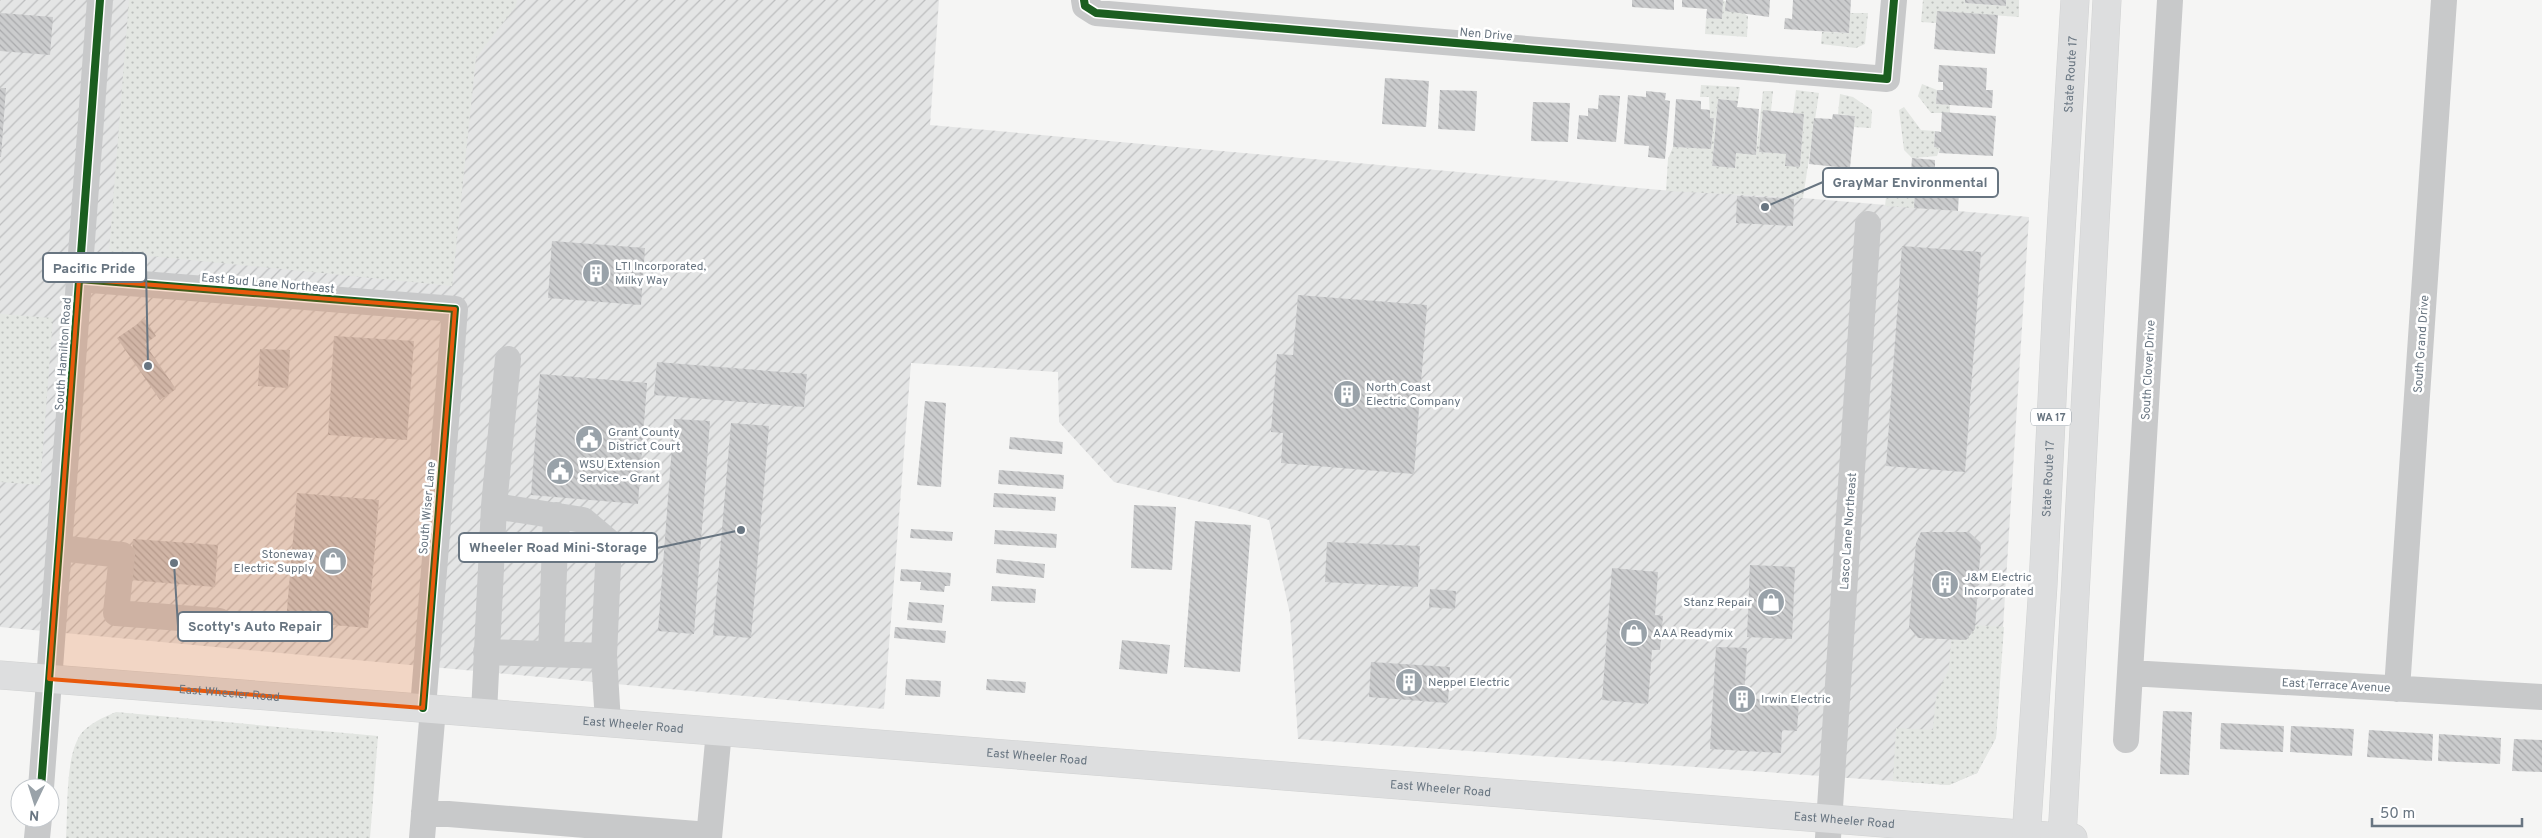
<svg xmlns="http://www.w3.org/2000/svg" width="2542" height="838" font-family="Overpass,sans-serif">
<defs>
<pattern id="industrial-furrows" width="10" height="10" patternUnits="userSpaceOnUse" patternTransform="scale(1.25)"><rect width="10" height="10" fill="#e4e5e5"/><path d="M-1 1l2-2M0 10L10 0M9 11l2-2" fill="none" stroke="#bdbebf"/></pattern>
<pattern id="grass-dots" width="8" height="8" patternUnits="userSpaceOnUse" patternTransform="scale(1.25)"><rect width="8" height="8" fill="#e3e6e2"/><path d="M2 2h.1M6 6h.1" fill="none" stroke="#bcbfbd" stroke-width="1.8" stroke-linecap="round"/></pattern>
<pattern id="building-back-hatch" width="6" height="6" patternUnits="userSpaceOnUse" patternTransform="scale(1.25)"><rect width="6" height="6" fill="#cbcccd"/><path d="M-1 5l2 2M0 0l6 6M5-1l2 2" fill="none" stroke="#a9aaac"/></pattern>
</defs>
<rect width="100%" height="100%" fill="#f5f5f4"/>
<path fill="url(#industrial-furrows)" d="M0 0H939L930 125 1661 190 1803 198 2029 217 1996 738 1977 773 1949 785 1298 739 1290 614 1269 520 1235 510 1114 482 1059 422 1058 372 911 363 884 709 0 627Z"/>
<path fill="url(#grass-dots)" d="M129 0H517L516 6 476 58 452 286 109 252Z
M1723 0 1748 16 1747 37 1705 34 1706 18 1722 19Z
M1923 0H1965V3L2005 6 2006 0H2019V17L1937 11 1936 23 1921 22Z
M1850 13H1868L1865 44 1856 48 1821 44 1822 32 1849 33Z
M1922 84 1937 90 1936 104 1950 105V113H1931L1918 96Z
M1701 85 1740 87 1738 101 1718 99 1712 166 1735 168 1736 153 1756 154 1763 91H1773L1771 111H1763L1759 152 1786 154 1800 167 1804 114 1793 113 1796 90 1819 93 1803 198 1666 191 1668 159 1673 147 1711 149 1714 118H1710L1709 97H1700Z
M1840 94 1853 97 1872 110 1871 128 1854 127 1855 116 1838 114Z
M1904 107 1921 130 1935 131 1934 147 1940 148 1937 156 1912 158 1904 150 1899 110Z
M1887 188 1915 193 1914 208 1885 206Z
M0 314 53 318 40 485 0 482Z
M1975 625 2004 627 1996 738 1977 773 1949 785 1893 781 1896 728 1933 730 1936 696 1949 669 1951 639 1966 640Z
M116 712 378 736 370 838H66C68 809 65 759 80 735 88 724 104 717 116 712Z"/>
<path fill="url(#building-back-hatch)" d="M1632 0H1674V10L1632 7Z
M1682 0H1723L1722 19 1706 18 1707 9 1682 7Z
M1726 0H1770L1769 17 1725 11Z
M1793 0H1851L1849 33 1784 29 1785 18 1792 19Z
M1965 0H2006V6L1965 3Z
M1937 11 1998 15 1995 54 1934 49Z
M0 13 53 17 50 55 0 51Z
M1939 65 1987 68 1986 90H1993L1992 108 1936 104 1937 90H1943V82H1938Z
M1385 78 1429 81 1426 127 1382 124Z
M0 88H6L1 157H0Z
M1440 90 1477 91 1475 131 1438 129Z
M1646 91 1666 93 1665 100 1670 101 1665 159 1648 157 1649 146 1624 144 1628 95 1646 97Z
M1599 95 1620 96 1616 142 1577 139 1579 115 1588 116V108L1598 109Z
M1676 99 1701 101V109L1710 110V118H1714L1711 149 1673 147Z
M1718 99 1738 101 1737 107 1759 109 1756 155 1736 153 1735 168 1712 166Z
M1533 102 1570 103 1568 142 1531 141Z
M1763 110 1804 114 1800 167 1785 166 1786 154 1759 152Z
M1942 112 1996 116 1993 156 1939 153 1940 148 1934 147 1935 131 1941 132Z
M1833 114 1855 116 1849 178 1836 176 1837 167 1809 164 1814 118 1832 119Z
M1912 158 1935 160V171L1960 173 1958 211 1914 208 1915 187H1910Z
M1737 196 1794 199 1793 226 1736 223Z
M552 241 645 248 641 305 548 298Z
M1902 246 1981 252 1965 472 1886 466Z
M1298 295 1427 305 1414 474 1281 463 1283 433 1271 432 1277 354 1293 355Z
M145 319 156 336 145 344 176 389 160 400 117 338Z
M334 336 414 341 407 440 328 435Z
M260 349 290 350 288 388 258 386Z
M657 362 807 374 804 407 654 395Z
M540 374 647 383 638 504 531 495Z
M925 401 946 403 941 487 917 485Z
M674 419 710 421 694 634 658 631Z
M731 423 769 426 751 638 713 635Z
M1010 437 1063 442 1062 454 1009 449Z
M999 470 1064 475 1063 489 998 484Z
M297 493 379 500 368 628 286 621Z
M994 493 1056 497 1055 511 993 507Z
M1134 505 1176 507 1172 570 1131 568Z
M1195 521 1251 525 1240 672 1184 667Z
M911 529 953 532 952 541 910 538Z
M995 530 1057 534 1056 548 994 544Z
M1921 532H1969L1981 543 1975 629 1966 640 1918 638 1909 627 1916 543Z
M133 539 218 545 215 587 130 580Z
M1327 542 1420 546 1418 587 1325 582Z
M997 559 1045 564 1044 578 996 573Z
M1750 565 1795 567 1792 639 1747 637Z
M1612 568 1658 572 1655 615 1663 616 1660 650H1652L1648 704 1602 700Z
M901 569 951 573 950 586H945L944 592 920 590 921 582 900 581Z
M992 586 1036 589 1035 603 991 601Z
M1430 589 1456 591 1455 609 1429 607Z
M909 602 944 605 942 623 907 620Z
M895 627 946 631 945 643 894 638Z
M1122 640 1170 645 1167 674 1119 669Z
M1716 647 1747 648 1744 698 1799 701 1797 731 1782 730 1781 753 1710 749Z
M1371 662 1450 667 1448 703 1369 697Z
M906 679 941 681 940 697 905 695Z
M987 679 1026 682 1025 693 986 690Z
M2163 711 2192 712 2189 775 2160 774Z
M2221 723 2284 726 2283 752 2220 749Z
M2291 726 2354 729 2352 756 2290 752Z
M2369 730 2433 734 2432 761 2367 757Z
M2439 734 2501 738 2500 764 2438 761Z
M2514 739 2542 740V772L2512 771Z"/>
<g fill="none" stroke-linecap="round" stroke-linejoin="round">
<g stroke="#d1d2d2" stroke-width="29">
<g id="major">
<path id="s1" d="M0 675 2073 838"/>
</g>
</g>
<g stroke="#d1d2d2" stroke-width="29">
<g id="highway">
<path id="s2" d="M2026 838 2043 585 2057 298 2075 0"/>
<path d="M2062 838 2107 0"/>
</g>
</g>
<path stroke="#c8c9ca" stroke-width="26" d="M1084 0 1085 6 1096 13 1887 79 1894 0
M79 279 455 309 423 708
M508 359 494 506 583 520 609 542 604 656 608 723
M59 548 122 555 116 613 219 621
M486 652 604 656
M551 654 556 515
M2130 673 2542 697
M2397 689 2444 0
M484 713 494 506
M2126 740 2170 0
M41 788 100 0
M424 812 709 835
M37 838 39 818
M422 838 433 709
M709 838 719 731
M1828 838 1868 224"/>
<use href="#major" stroke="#dddedf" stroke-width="28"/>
<use href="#highway" stroke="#dddedf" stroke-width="28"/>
<g stroke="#fff" stroke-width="11">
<path id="cycleway" d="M1084 0 1085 6 1096 13 1887 79 1894 0
M79 279 455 309 423 708
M41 788 100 0"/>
</g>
<use href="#cycleway" stroke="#1b5e20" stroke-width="8"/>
</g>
<path fill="#e8590c" fill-opacity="0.2" stroke="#e8590c" stroke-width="4" stroke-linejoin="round" d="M79 279 455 309 423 708 49 679Z"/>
<defs>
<g id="building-disc" transform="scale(1.4375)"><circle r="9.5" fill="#99a2a9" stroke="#fff"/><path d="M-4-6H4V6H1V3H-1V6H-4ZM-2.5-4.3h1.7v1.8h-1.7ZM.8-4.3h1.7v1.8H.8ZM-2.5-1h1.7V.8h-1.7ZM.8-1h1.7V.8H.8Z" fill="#fff"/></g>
<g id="civic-disc" transform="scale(1.4375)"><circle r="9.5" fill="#99a2a9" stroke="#fff"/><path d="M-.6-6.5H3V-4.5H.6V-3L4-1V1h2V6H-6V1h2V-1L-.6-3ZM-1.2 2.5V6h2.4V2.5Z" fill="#fff"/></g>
<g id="shop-disc" transform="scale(1.4375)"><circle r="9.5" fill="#99a2a9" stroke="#fff"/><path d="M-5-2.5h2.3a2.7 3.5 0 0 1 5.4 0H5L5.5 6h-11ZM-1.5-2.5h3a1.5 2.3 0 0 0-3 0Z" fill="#fff"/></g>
</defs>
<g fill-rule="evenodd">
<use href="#building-disc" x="596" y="273"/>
<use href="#building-disc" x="1347" y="394"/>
<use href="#civic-disc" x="589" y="439"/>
<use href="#civic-disc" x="560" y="471"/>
<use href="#shop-disc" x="333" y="561"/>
<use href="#building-disc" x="1945" y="584"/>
<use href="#shop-disc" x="1771" y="602"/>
<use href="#shop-disc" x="1634" y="633"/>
<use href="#building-disc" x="1409" y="682"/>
<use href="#building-disc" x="1742" y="699"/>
</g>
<g text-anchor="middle" stroke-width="5" stroke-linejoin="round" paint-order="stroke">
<rect fill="#fff" stroke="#959ea7" stroke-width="1" x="2031" y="408.5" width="40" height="17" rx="4"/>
<g font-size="11" font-weight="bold" fill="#687581">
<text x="2051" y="421">WA 17</text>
</g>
<g font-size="12" fill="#687581" stroke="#fff">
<text transform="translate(1486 34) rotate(5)" y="4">Nen Drive</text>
<text dy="4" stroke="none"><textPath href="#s2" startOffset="765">State Route 17</textPath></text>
<text transform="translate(268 283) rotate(5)" y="4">East Bud Lane Northeast</text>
<text transform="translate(2421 344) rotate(-86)" y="4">South Grand Drive</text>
<text transform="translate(63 354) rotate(-86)" y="4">South Hamilton Road</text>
<text transform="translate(2148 370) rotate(-87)" y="4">South Clover Drive</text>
<text dy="4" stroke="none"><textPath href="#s2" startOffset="360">State Route 17</textPath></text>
<text transform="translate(427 508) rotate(-85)" y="4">South Wiser Lane</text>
<text transform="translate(1848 531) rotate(-86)" y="4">Lasco Lane Northeast</text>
<text transform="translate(2336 685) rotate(3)" y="4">East Terrace Avenue</text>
<text dy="4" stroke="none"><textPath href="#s1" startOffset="230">East Wheeler Road</textPath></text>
<text dy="4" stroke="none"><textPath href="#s1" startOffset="635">East Wheeler Road</textPath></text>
<text dy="4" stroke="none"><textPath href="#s1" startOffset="1040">East Wheeler Road</textPath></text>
<text dy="4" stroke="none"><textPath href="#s1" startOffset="1445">East Wheeler Road</textPath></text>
<text dy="4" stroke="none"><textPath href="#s1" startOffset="1850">East Wheeler Road</textPath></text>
</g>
<g font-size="12" fill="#687581" stroke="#fff" text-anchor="start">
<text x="615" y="270">LTI Incorporated,<tspan x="615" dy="14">Milky Way</tspan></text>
<text x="1366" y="391">North Coast<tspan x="1366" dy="14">Electric Company</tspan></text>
<text x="608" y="436">Grant County<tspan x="608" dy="14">District Court</tspan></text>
<text x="579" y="468">WSU Extension<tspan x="579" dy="14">Service - Grant</tspan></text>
<text x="314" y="558" text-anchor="end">Stoneway<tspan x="314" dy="14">Electric Supply</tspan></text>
<text x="1964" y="581">J&amp;M Electric<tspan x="1964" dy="14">Incorporated</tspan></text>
<text x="1752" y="606" text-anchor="end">Stanz Repair</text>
<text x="1653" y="637">AAA Readymix</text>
<text x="1428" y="686">Neppel Electric</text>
<text x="1761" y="703">Irwin Electric</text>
</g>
</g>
<path fill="none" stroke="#687581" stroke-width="2" d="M1765 207L1823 182M148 366L146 268M741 530L657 548M174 563L178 626"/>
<g fill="#687581" stroke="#fff" stroke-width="2">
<circle cx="1765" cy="207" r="5"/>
<circle cx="148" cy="366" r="5"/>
<circle cx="741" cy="530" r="5"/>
<circle cx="174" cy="563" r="5"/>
</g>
<g fill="#fff" stroke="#687581" stroke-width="2">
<rect x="1823" y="168" width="175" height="29" rx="5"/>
<rect x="43" y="253" width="103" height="29" rx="5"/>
<rect x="459" y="533" width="198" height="29" rx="5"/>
<rect x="178" y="612" width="154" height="29" rx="5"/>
</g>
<g font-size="14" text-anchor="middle" font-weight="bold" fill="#687581">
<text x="1910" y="187">GrayMar Environmental</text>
<text x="94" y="273">Pacific Pride</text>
<text x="558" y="552">Wheeler Road Mini-Storage</text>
<text x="255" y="631">Scotty's Auto Repair</text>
</g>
<g transform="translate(35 803) rotate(184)"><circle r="24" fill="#ffffff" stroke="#c3c8cd"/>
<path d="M0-4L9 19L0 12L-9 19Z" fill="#99a2a9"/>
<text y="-8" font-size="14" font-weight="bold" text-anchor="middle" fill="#687581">N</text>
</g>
<path d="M2372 818v8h150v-8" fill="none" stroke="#687581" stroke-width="2.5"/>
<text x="2380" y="818" font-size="15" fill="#687581" stroke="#ffffff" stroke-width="4" paint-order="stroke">50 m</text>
</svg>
